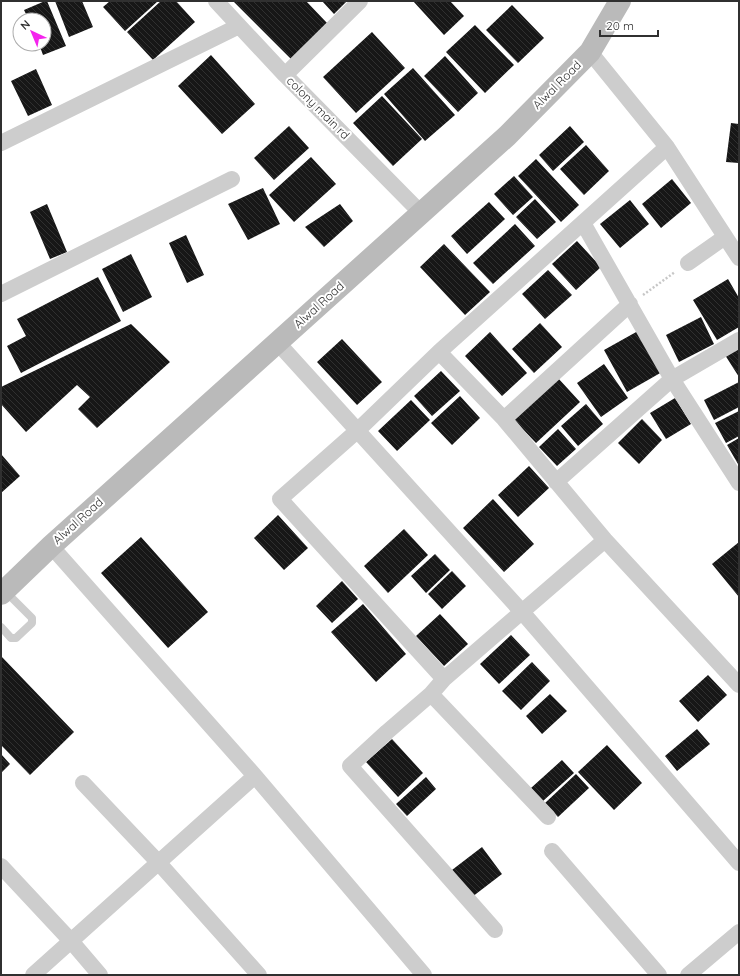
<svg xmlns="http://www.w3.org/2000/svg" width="740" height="976" font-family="Quicksand,sans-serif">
<defs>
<pattern id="building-back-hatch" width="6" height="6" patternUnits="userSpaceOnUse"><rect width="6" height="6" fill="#171717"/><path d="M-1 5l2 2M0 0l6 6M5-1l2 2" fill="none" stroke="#303030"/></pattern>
</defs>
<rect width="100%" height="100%" fill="#fff"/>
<path fill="url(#building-back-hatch)" d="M45 1H47L66 46 43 55 39 44H44V20H29L24 10Z
M55 1H82L93 27 69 37Z
M110 1H158L125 31 103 7Z
M161 1H176L195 22 153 60 127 32Z
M233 1H306L327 23 291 59Z
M322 1H347L334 14Z
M413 1H450L464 16 444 35Z
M512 5 544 38 518 63 486 30Z
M475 25 514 65 485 93 446 52Z
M372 32 405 68 356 113 323 77Z
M211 55 255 104 222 134 178 86Z
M445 56 478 93 458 112 424 76Z
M413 68 455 115 425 141 384 94Z
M36 69 52 105 28 116 11 81Z
M382 96 422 139 393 166 353 123Z
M731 123 739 124V163L726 162Z
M289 126 309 148 274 180 254 158Z
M570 126 584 142 553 171 539 155Z
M586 145 609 171 584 195 560 169Z
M311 157 336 184 294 222 269 195Z
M536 159 579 205 561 222 518 176Z
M514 176 533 197 513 215 494 194Z
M672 179 691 203 661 228 642 204Z
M263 188 280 224 248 240 228 204Z
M535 199 556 222 537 239 516 217Z
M630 200 649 224 620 248 600 224Z
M489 202 505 219 467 254 451 236Z
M47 204 67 252 50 259 30 212Z
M340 204 353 221 324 247 305 227Z
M515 224 535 246 493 284 473 263Z
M186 235 204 275 187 283 169 243Z
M577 241 601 267 576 290 552 264Z
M444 244 490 292 465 315 420 267Z
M131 254 152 297 123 312 102 269Z
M548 270 572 295 545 319 522 294Z
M98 277 121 321 21 373 7 346 26 336 17 319Z
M728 279 739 298V327L717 340 693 300Z
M701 317 714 344 679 362 666 335Z
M540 323 562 347 534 373 512 349Z
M131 324 170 362 97 428 78 409 90 397 77 385 26 432 1 404V387Z
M638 331 662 372 627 392 604 350Z
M490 332 527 373 502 396 465 356Z
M342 339 382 382 357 405 317 362Z
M739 348V377L725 355Z
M604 364 628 398 601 417 577 383Z
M441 371 460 391 432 416 414 396Z
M558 378 580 402 536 443 513 419Z
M739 382V407L714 420 704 400Z
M460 396 480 418 452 445 431 423Z
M675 398 691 424 666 439 650 413Z
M411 400 430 420 397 451 378 431Z
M586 404 603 424 578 446 561 426Z
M739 411V436L726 443 715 423Z
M642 419 662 440 639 464 618 443Z
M558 429 576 449 557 466 539 447Z
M739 438V464H738L727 445Z
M1 454 20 476 1 493Z
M529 466 549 488 518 517 498 495Z
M493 499 534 544 504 572 463 528Z
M278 515 308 548 284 570 254 538Z
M404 529 428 555 388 593 364 566Z
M141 537 208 612 168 648 101 573Z
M739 542V597L712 564Z
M435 554 450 570 426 593 411 576Z
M452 571 466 586 442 609 428 594Z
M342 581 358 599 332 623 316 606Z
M363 604 406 654 376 682 331 632Z
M440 614 468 644 444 666 416 636Z
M511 635 530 655 499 684 480 664Z
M1 656 74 732 30 775 1 745Z
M532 662 550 681 521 710 502 691Z
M708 675 727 695 698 722 679 701Z
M550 694 567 711 542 734 526 716Z
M697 729 710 744 677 771 665 756Z
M392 739 423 773 398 797 366 762Z
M607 745 642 783 614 810 578 772Z
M1 754 10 764 1 773Z
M562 760 574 773 543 801 531 788Z
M576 774 589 788 558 817 545 803Z
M426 777 436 789 407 816 396 804Z
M482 847 502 874 472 897 452 870Z"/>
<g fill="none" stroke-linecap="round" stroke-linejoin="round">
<path stroke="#c7c7c7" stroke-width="2.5" stroke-dasharray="2 2" stroke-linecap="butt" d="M643 295 675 272"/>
<path stroke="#cdcdcd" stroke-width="8" d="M1 627 11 638H16L32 623V618L5 591"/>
<path stroke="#cdcdcd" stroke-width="16" d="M216 1 285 75 421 213
M590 52 667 147 739 258
M285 75 360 1
M1 143 239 26
M583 223 672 379 739 483
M688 263 725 237
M1 294 232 179
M277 342 523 613 739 863
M439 352 504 419 605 540 739 685
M504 419 630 304
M556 482 672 379 739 340
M51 546 255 776 424 975
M444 679 280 499 357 431 439 352 667 147
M431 694 548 817
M83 783 158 862 259 975
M552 851 659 975
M1 866 71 941 100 975
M495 930 350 766 387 732 431 694 444 679 605 540
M33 975 255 776
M688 975 739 932"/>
<path stroke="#bababa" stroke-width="22" d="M1 594 51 546 507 136 590 52 620 1"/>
</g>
<g text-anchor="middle" stroke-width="4" stroke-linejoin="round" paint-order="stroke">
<g font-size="12" fill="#303030" stroke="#fff">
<text transform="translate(557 85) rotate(-45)" y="4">Alwal Road</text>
<text transform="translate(318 108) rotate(45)" y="4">colony main rd</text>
<text transform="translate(319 305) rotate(-42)" y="4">Alwal Road</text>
<text transform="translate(78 521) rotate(-42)" y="4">Alwal Road</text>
</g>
</g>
<rect width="740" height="976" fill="none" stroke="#303030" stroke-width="4"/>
<g transform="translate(32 32) rotate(316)"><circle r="19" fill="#ffffff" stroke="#acacac"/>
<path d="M0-3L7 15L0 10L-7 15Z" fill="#f424ed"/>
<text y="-6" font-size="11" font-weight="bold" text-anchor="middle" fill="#303030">N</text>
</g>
<path d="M600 30v6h58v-6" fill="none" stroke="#303030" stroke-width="2"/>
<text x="606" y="30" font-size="12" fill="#303030" stroke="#ffffff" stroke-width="3" paint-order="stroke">20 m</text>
</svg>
